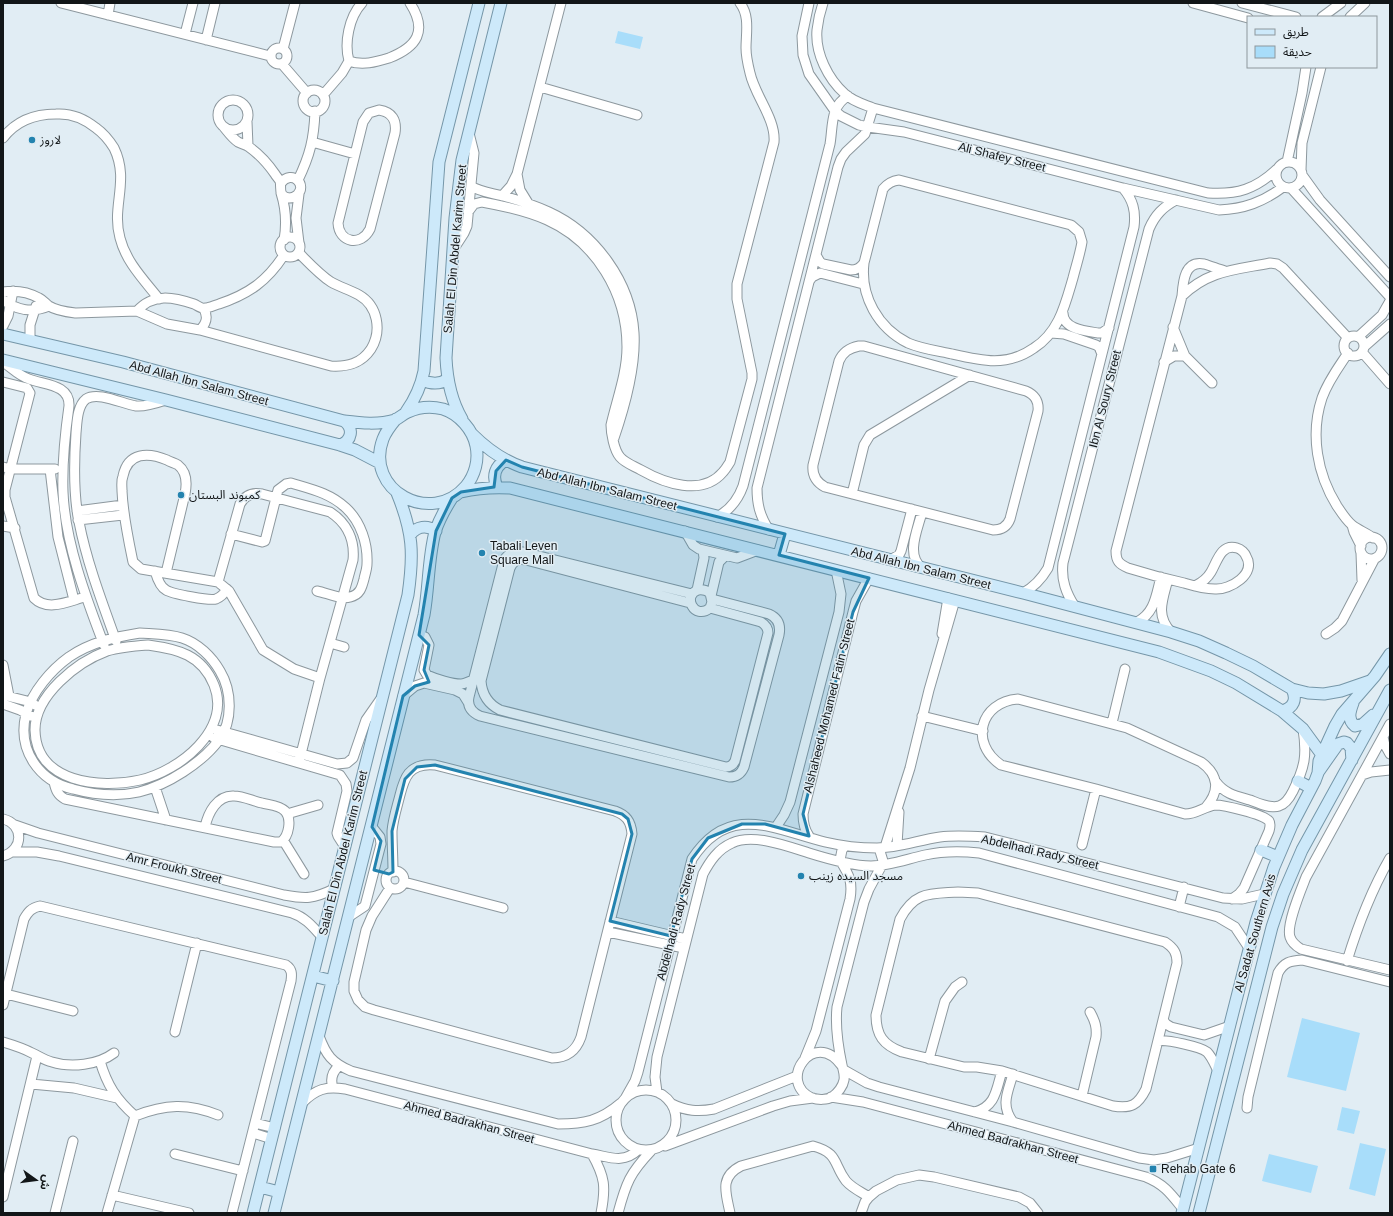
<svg xmlns="http://www.w3.org/2000/svg" width="1393" height="1216" font-family="Helvetica,'Noto Sans Arabic',sans-serif">
<rect width="100%" height="100%" fill="#e1edf4"/>
<path fill="#a8ddfa" d="M618 31 643 37 640 49 615 43Z
M1302 1018 1360 1033 1346 1091 1287 1077Z
M1342 1107 1360 1111 1354 1134 1337 1130Z
M1360 1143 1386 1149 1375 1196 1349 1189Z
M1269 1154 1318 1166 1311 1193 1262 1181Z"/>
<g fill="none" stroke-linecap="round" stroke-linejoin="round">
<g stroke="#8d989e" stroke-width="11">
<path id="minor" d="M61 3 270 56
M809 3 802 36 803 55 809 74 835 111 841 116 859 125 868 127 904 132 1123 188 1219 210C1244 209 1263 202 1283 187
M823 3C820 12 818 21 817 30 815 53 828 79 845 94 852 101 863 104 873 108L1208 193C1237 195 1256 189 1277 169
M1193 3 1248 18
M1242 3 1296 17
M108 15 110 3
M1322 17 1341 3
M1350 17 1365 3
M185 34 193 3
M206 40 215 3
M271 56a8 8 0 1 1 16 0a8 8 0 1 1-16 0Z
M283 49 295 3
M349 61C362 66 376 62 389 58 417 47 428 31 410 3
M282 64 307 93
M540 87 637 115
M303 101a11 11 0 1 1 22 0a11 11 0 1 1-22 0Z
M323 95 342 73 349 61C344 43 349 17 362 3
M218 115a15 15 0 1 1 30 0a15 15 0 1 1-30 0Z
M379 110C392 112 397 120 395 133L370 229C361 247 339 243 338 223L363 122 369 113Z
M247 122 248 146
M223 126C228 132 232 138 238 142 242 144 246 145 249 147 259 154 268 164 275 174 276 176 279 179 280 181 282 187 277 196 289 198 292 198 295 197 297 195 308 185 292 169 281 183
M3 138C16 121 35 114 56 114 71 113 85 119 96 128 103 133 109 140 114 148 130 181 111 206 120 238 126 262 144 280 159 299
M312 142 355 154
M1287 162 1302 93 1306 67
M1276 175a13 13 0 1 1 26 0a13 13 0 1 1-26 0Z
M1301 170 1302 143 1321 67
M517 174 520 190 528 203
M1302 175 1320 200 1390 277
M298 180C310 155 314 139 315 111
M471 186C480 192 492 193 503 196 518 200 534 205 549 212 595 233 631 282 634 333 636 367 625 406 614 438
M1291 188 1390 297
M281 193C286 209 287 223 284 240
M299 194 296 218 299 243
M502 196 511 186 517 174 561 3
M468 212 474 204 482 202C504 206 527 211 547 220 596 242 627 293 627 347 627 373 617 399 611 425 611 433 614 450 620 457 625 463 634 466 641 470 664 483 702 497 723 472 726 469 728 465 730 462L752 379V373L737 299V284L774 142C776 119 755 96 750 73 748 65 746 56 746 48 746 33 750 16 740 3
M280 247a10 10 0 1 1 20 0a10 10 0 1 1-20 0Z
M453 250 464 233 467 226 474 153 469 133
M816 255 820 262 823 264 851 270C857 270 860 268 864 263L883 189C888 183 892 181 899 180L1071 225 1079 232 1082 242C1080 254 1076 266 1073 278 1065 305 1059 332 1034 348 1007 367 982 361 952 354 938 351 922 349 908 343 878 328 860 296 864 263
M810 280 812 277 820 273 863 284
M3 292C15 290 28 292 39 298 43 300 46 304 49 306 57 311 67 312 76 313L137 311 167 324 200 330 331 366C347 367 361 364 371 349 382 331 378 306 359 295 350 290 340 287 331 282 319 274 309 263 299 253
M1182 296C1183 283 1184 260 1204 264 1211 266 1218 269 1225 271
M3 300C18 311 32 313 49 306
M137 311C153 293 173 297 194 304 197 305 201 309 205 308 209 308 215 305 219 304 249 294 267 281 284 255
M1063 313C1063 329 1085 331 1098 333H1102L1109 328
M3 326 8 316 13 291
M1173 327 1185 356 1212 383
M200 330C207 323 208 317 204 309
M1051 333 1064 334 1096 345 1099 347 1102 354
M1344 346a10 10 0 1 1 20 0a10 10 0 1 1-20 0Z
M1358 337 1382 315 1390 301
M30 340V325L36 306
M859 346H864L1026 391C1035 395 1039 401 1038 411L1010 519C1007 527 1001 530 993 530L825 487C816 482 812 475 813 465L839 361C843 352 849 348 859 346Z
M1364 347 1390 324
M1362 352 1390 384
M1348 353C1338 368 1328 381 1322 398 1310 434 1317 474 1337 506 1341 512 1346 520 1352 525 1358 530 1367 533 1373 538
M3 362C12 368 19 376 29 379 44 385 70 384 69 406 65 434 62 463 63 492 65 542 86 598 104 645
M1164 362 1174 356H1185
M3 382 27 388 30 393 5 490V497L34 598C48 612 69 601 85 597
M3 467 11 469H55
M50 469 58 537 74 600
M852 494 864 445 870 435 970 375
M77 511 123 505
M717 517C730 510 738 500 743 486L830 144C833 127 830 106 848 96
M78 520 123 515
M1352 525 1354 532 1361 546
M3 526 15 528
M769 530C760 516 757 505 757 488L838 167 841 159 846 152 865 134 873 108
M685 531 693 545 699 549 737 558 758 550
M231 534 262 542 265 541 278 490 286 484 291 483C311 489 330 493 346 508 361 522 368 544 367 564 367 569 365 574 364 579 362 587 360 595 350 597 341 600 327 593 317 591
M1360 548a11 11 0 1 1 22 0a11 11 0 1 1-22 0Z
M1361 553 1362 580
M890 560 899 555 901 551 912 509
M922 568C905 555 918 529 922 512
M155 571C157 578 160 587 166 590 172 594 210 601 216 599 221 597 224 594 227 589
M166 573 185 494C187 484 187 472 178 465 175 463 170 462 167 460 148 452 128 452 123 476 121 481 122 486 122 491 123 515 128 538 133 562L141 569 218 582 229 591 263 650 294 669 320 678
M1168 579C1163 599 1155 615 1171 632
M218 582 240 504C245 495 252 492 262 494L330 512C347 523 355 540 353 560L320 678 299 762
M1195 586C1201 583 1207 579 1211 572 1217 562 1221 543 1237 548 1241 549 1245 553 1246 556 1257 574 1230 590 1215 589 1204 589 1194 586 1184 583 1166 579 1147 574 1128 568 1119 564 1116 561 1116 551L1182 296C1209 270 1235 270 1270 263L1277 264 1283 268 1348 338
M697 590 704 558 703 550
M1023 593C1034 587 1041 580 1048 568L1134 227C1136 211 1133 200 1123 188
M692 594 523 552C515 551 509 552 504 560L469 697C467 706 471 712 480 716L729 777C737 777 741 774 744 767L779 635C781 625 778 618 769 614L712 599
M711 596 719 562 725 556
M690 603 526 560C518 558 513 561 510 568L481 681C482 695 488 704 500 710L726 767C730 767 733 765 735 761L768 633C768 628 766 625 761 622L710 608C694 621 682 595 698 590 703 589 706 590 710 593L712 602 710 608
M1075 607C1066 593 1061 580 1063 563L1149 229C1155 215 1163 207 1176 200
M1137 622C1155 613 1156 595 1161 577
M140 633C154 634 169 634 182 638 198 643 212 657 220 671 232 691 233 721 219 740 202 763 167 785 139 792 117 797 95 795 73 789 39 781 17 750 26 714 32 692 51 670 69 657 91 642 115 637 140 633Z
M942 634 948 598
M1326 634 1335 628 1342 621 1375 558
M419 635 425 637 429 645 424 670 427 675C436 679 452 684 461 684 467 684 471 679 476 680
M116 641C102 602 87 563 79 522 73 493 74 462 76 433 77 423 77 406 86 399 98 391 123 404 136 406 146 407 157 403 166 400
M330 643 344 647
M148 645C178 649 202 655 214 685 232 730 179 771 140 780 100 789 36 783 35 730 35 695 77 662 107 651 120 647 134 646 148 645Z
M3 665 9 696
M3 695 31 702 35 705
M403 696 415 686 424 683 455 690 463 694 468 702
M3 704 20 710 31 716
M922 716 983 731
M1112 723 1125 669
M1390 724 1306 877C1301 890 1286 925 1290 937 1292 943 1296 946 1301 949L1390 970
M217 730 337 764 347 763 353 758 366 720 380 700
M1383 737 1385 745 1390 754
M214 738 340 775 346 784 347 791 337 833 338 836 345 847
M1362 775 1371 772 1390 770
M54 782C56 791 58 795 65 799L274 842H281C289 836 292 819 285 811 279 805 269 805 262 803 253 801 243 796 234 796 217 795 208 813 205 827
M1216 782C1225 794 1236 796 1250 800 1258 803 1271 809 1279 806 1286 804 1290 797 1293 791 1305 767 1307 755 1303 729
M155 787 166 820
M1206 807C1220 791 1219 775 1201 762L1127 728 1018 699C980 702 969 743 1001 765L1096 789 1185 814C1197 814 1203 807 1215 805 1224 805 1263 814 1269 821 1271 824 1270 827 1269 831L1244 888 1239 894 1232 899
M287 814 318 805
M3 819C24 824 24 850 3 856
M15 825 38 833 284 895C306 899 313 899 334 889
M776 827 784 815 790 802 839 612 841 594 836 570
M809 836C804 829 803 823 803 814L853 612 856 601 869 578
M283 840 304 874
M897 845 899 812
M1082 845 1096 789
M885 847 910 768 929 690 955 600
M12 852H37L59 856 292 913C305 917 313 927 322 937
M386 880a9 9 0 1 1 18 0a9 9 0 1 1-18 0Z
M404 882 503 908
M390 888 372 916 366 930 354 982V991L358 1000 365 1007 374 1010 552 1058C567 1058 576 1051 581 1037L632 834C631 821 626 815 615 811L435 765C425 764 416 765 409 773 404 779 402 787 400 795 397 807 393 819 392 831 392 845 393 858 393 872
M958 892 978 893 1165 942C1174 948 1177 953 1177 963L1146 1089C1138 1105 1131 1109 1113 1106L1002 1071 977 1067H964L902 1052C883 1045 876 1035 876 1015L900 919C915 891 930 894 958 892Z
M1179 907 1184 887
M350 916 365 906 381 844 380 837 372 827
M610 921 686 939
M608 932 684 948
M1347 961C1358 925 1371 891 1390 858
M6 994 73 1011
M3 1005 24 919C28 912 31 908 40 906L286 965C292 969 292 974 291 981L232 1213
M1163 1020 1166 1024 1171 1027 1204 1035 1230 1026
M175 1032 197 943
M319 1036C326 1055 332 1063 351 1071L558 1124C584 1124 600 1121 621 1103
M1158 1041C1166 1039 1201 1047 1207 1052 1212 1057 1215 1065 1218 1071
M3 1042C13 1045 23 1048 32 1053 39 1056 44 1060 52 1062 71 1068 98 1065 114 1053
M805 1058 816 1031 850 899C853 881 849 875 840 860L842 850 845 846
M929 1059 945 1001 955 987 962 982
M100 1061C107 1085 116 1099 135 1116
M842 1066C814 1027 776 1082 812 1098 818 1100 827 1100 832 1097 838 1093 843 1086 844 1080 845 1074 843 1070 842 1065 838 1046 835 1026 837 1007L864 902 869 889 882 865 883 861 879 848
M844 1070 867 1083 879 1087 1013 1122 1139 1158 1154 1160 1167 1158 1199 1148
M31 1084 74 1088 117 1098
M333 1088C330 1079 332 1072 339 1066
M616 1120a30 30 0 1 1 60 0a30 30 0 1 1-60 0Z
M657 1092 655 1077 657 1057 703 874C710 861 718 849 732 843 753 833 787 846 809 853 825 858 854 866 871 866 889 866 907 859 925 855 943 851 961 851 979 853L1218 917 1235 927 1249 948
M1082 1096 1096 1037C1097 1027 1095 1021 1090 1012
M626 1097 635 1081 638 1072 692 859C729 802 773 829 825 842 842 846 859 848 877 848 898 848 919 840 940 837 955 835 970 836 985 837L1223 898 1242 899 1264 894
M831 1097 863 1102 1146 1177C1164 1184 1171 1194 1183 1209
M302 1103C316 1089 326 1086 345 1089L592 1154C610 1157 623 1164 638 1150
M672 1104C686 1111 698 1112 714 1109L797 1076
M1247 1108 1248 1097 1278 973C1284 962 1290 961 1302 960L1390 982
M975 1112C996 1106 996 1090 1002 1071
M135 1116C165 1104 188 1103 218 1115
M1013 1122C1000 1105 1008 1092 1013 1074
M255 1123 275 1128
M253 1133 272 1139
M665 1146 773 1106 790 1101 813 1098
M175 1154 243 1171
M592 1154C605 1177 606 1187 601 1213
M112 1195 189 1213
M3 1197 37 1056
M55 1213 73 1141
M107 1213 135 1116
M618 1213C626 1183 630 1173 651 1151
M730 1213C726 1193 719 1177 741 1166L813 1146C839 1153 833 1164 846 1181 852 1188 861 1192 869 1197
M861 1213 865 1202 869 1197 876 1191 897 1180 919 1175 934 1177 1019 1197 1030 1203 1038 1213"/>
</g>
<g stroke="#7596a8" stroke-width="13">
<path id="major" d="M3 334 123 362 344 421C361 423 378 425 395 420 399 418 403 414 408 412 419 407 431 406 443 409 459 414 473 430 476 446 479 460 475 475 466 486 431 527 364 490 383 439 386 431 391 425 396 419
M3 360 166 400 340 445 355 450 380 463
M422 380C431 384 439 385 448 379
M406 412C415 399 421 386 424 371L439 162 479 3
M462 419C451 400 447 380 446 358L455 218 462 160 501 3
M472 434C487 449 502 460 522 467L1023 593 1171 632 1199 641 1226 653 1253 666 1292 689 1308 693 1324 694 1341 691 1370 681
M340 445C352 441 354 428 344 421
M497 487C492 476 495 466 506 460
M461 492C478 488 493 487 510 488L1159 652 1211 671 1236 683 1282 711 1303 729 1322 755
M410 535C417 526 427 525 436 531
M779 555 785 534
M1353 703C1350 711 1347 720 1355 726L1363 724 1373 715
M1282 711C1294 708 1297 699 1292 689
M1319 771 1338 744 1344 742 1347 743 1351 748 1352 760
M1298 781 1311 788
M1261 850 1278 857
M313 976 333 981
M260 1187 279 1192
M253 1213 408 595C414 554 413 532 397 493
M274 1213 424 615C429 587 428 559 435 532 439 520 445 509 452 498
M1182 1213 1256 922 1274 867 1292 825 1315 781 1318 773 1319 761 1335 726 1342 714 1375 676 1390 654
M1199 1213 1272 927 1283 894 1302 850 1390 690"/>
</g>
<use href="#minor" stroke="#fff" stroke-width="9"/>
<use href="#major" stroke="#cde9fa" stroke-width="11"/>
</g>
<path fill="#2383af" fill-opacity="0.2" stroke="#2383af" stroke-width="3" stroke-linejoin="round" d="M506 460 522 467 785 534 779 555 869 578 853 612 803 814 809 836 765 824H742L708 838 692 859 671 936 610 921 632 834 628 819 622 814 435 765 417 767 405 779 392 831 393 872 389 874 374 870 381 841 372 827 403 696 415 686 429 682 424 670 429 645 419 635 436 531 452 498 461 492 494 487 496 471Z"/>
<g fill="#2383af" stroke="#e1edf4" stroke-width="1.5">
<circle cx="32" cy="140" r="4"/>
<circle cx="181" cy="495" r="4"/>
<circle cx="482" cy="553" r="4"/>
<circle cx="801" cy="876" r="4"/>
<rect x="1149" y="1165" width="8" height="8" rx="2"/>
</g>
<g text-anchor="middle" stroke-width="3" stroke-linejoin="round" paint-order="stroke">
<g font-size="12" fill="#121618" stroke="#e1edf4" text-anchor="start">
<text x="40" y="144">لاروز</text>
<text x="189" y="499">كمبوند البستان</text>
<text x="490" y="550">Tabali Leven<tspan x="490" dy="14">Square Mall</tspan></text>
<text x="809" y="880">مسجد السيده زينب</text>
<text x="1161" y="1173">Rehab Gate 6</text>
</g>
<g font-size="12" fill="#121618" stroke="#e1edf4">
<text transform="translate(1002 157) rotate(14)" y="4">Ali Shafey Street</text>
<text transform="translate(455 249) rotate(-85)" y="4">Salah El Din Abdel Karim Street</text>
<text transform="translate(199 383) rotate(15)" y="4">Abd Allah Ibn Salam Street</text>
<text transform="translate(1105 399) rotate(-76)" y="4">Ibn Al Soury Street</text>
<text transform="translate(607 489) rotate(14)" y="4">Abd Allah Ibn Salam Street</text>
<text transform="translate(921 568) rotate(14)" y="4">Abd Allah Ibn Salam Street</text>
<text transform="translate(829 706) rotate(-76)" y="4">Alshaheed Mohamed Fatin Street</text>
<text transform="translate(1040 852) rotate(13)" y="4">Abdelhadi Rady Street</text>
<text transform="translate(343 853) rotate(-76)" y="4">Salah El Din Abdel Karim Street</text>
<text transform="translate(174 868) rotate(14)" y="4">Amr Froukh Street</text>
<text transform="translate(676 922) rotate(-75)" y="4">Abdelhadi Rady Street</text>
<text transform="translate(1255 933) rotate(-74)" y="4">Al Sadat Southern Axis</text>
<text transform="translate(469 1122) rotate(15)" y="4">Ahmed Badrakhan Street</text>
<text transform="translate(1013 1142) rotate(15)" y="4">Ahmed Badrakhan Street</text>
</g>
</g>
<rect width="1393" height="1216" fill="none" stroke="#121618" stroke-width="8"/>
<rect x="1247" y="16" width="130" height="52" fill="#e1edf4" stroke="#8e979c"/>
<rect x="1255" y="29" width="20" height="6" fill="#cde9fa" stroke="#8e979c"/>
<text x="1283" y="36" font-size="12" fill="#121618">طريق</text>
<rect x="1255" y="46" width="20" height="12" fill="#a8ddfa" stroke="#8e979c"/>
<text x="1283" y="56" font-size="12" fill="#121618">حديقة</text>
<g transform="translate(36 1180) rotate(104)" stroke="#e1edf4" stroke-width="3" paint-order="stroke">
<path d="M0-3L7 15L0 10L-7 15Z" fill="#121618"/>
<text y="-6" font-size="11" font-weight="bold" text-anchor="middle" fill="#121618">ش</text>
</g>
</svg>
